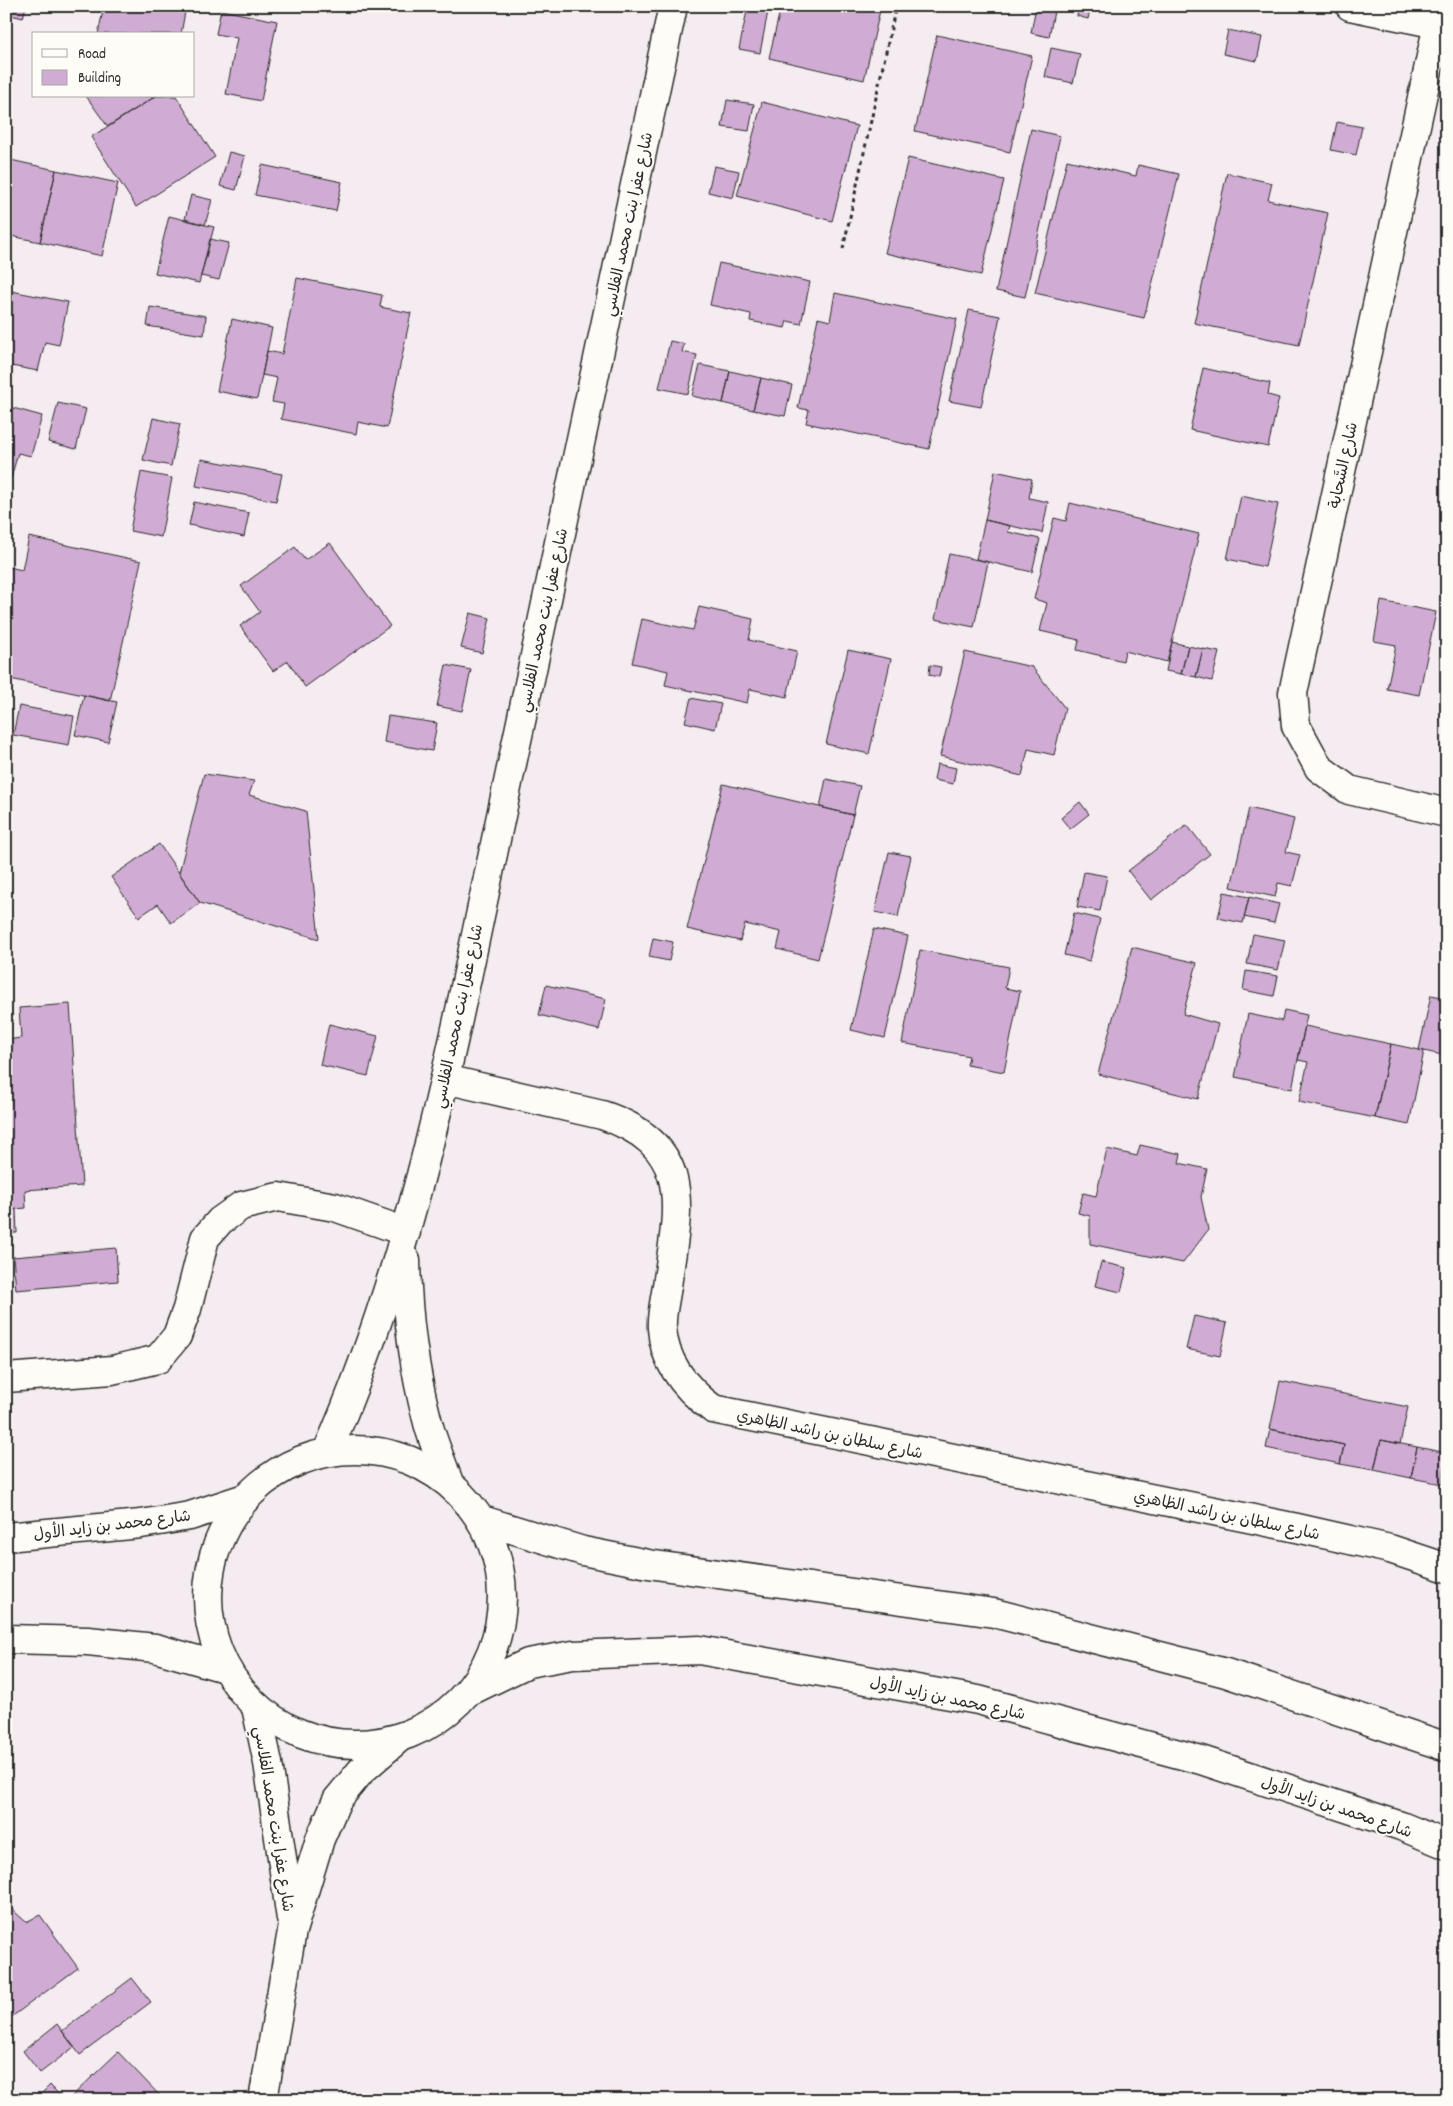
<svg xmlns="http://www.w3.org/2000/svg" width="1453" height="2106" font-family="Dekko,'Playpen Sans Arabic',sans-serif">
<rect width="100%" height="100%" fill="#f4ecf0"/>
<filter id="ink" filterUnits="userSpaceOnUse"><feTurbulence type="fractalNoise" baseFrequency=".02" numOctaves="2"/><feDisplacementMap in="SourceGraphic" scale="10" xChannelSelector="R" yChannelSelector="G"/><feConvolveMatrix kernelMatrix="1 2 1 2 8 2 1 2 1" color-interpolation-filters="sRGB"/></filter>
<g filter="url(#ink)">
<path fill="#d0abd3" stroke="#2b2b2b" d="M6 6H26L23 18 6 14Z
M104 6H156L185 12 181 34H98Z
M748 6H769L760 53 739 49Z
M781 6H881L864 80 769 58Z
M1036 6H1055L1049 37 1031 33Z
M1079 6H1091L1088 19 1077 16Z
M221 10 277 21 261 101 226 94 237 38 216 34Z
M1228 30 1262 37 1257 61 1223 54Z
M937 35 1032 56 1010 152 915 131Z
M1051 48 1080 54 1073 83 1045 77Z
M86 96H156L108 127Z
M156 96H176L215 157 136 207 91 137Z
M727 100 754 104 749 131 722 127Z
M762 102 857 126 832 221 737 196Z
M1337 122 1362 127 1356 155 1331 150Z
M1031 129 1060 136 1025 297 996 291Z
M229 152 245 156 236 190 220 186Z
M908 158 1004 180 981 275 885 253Z
M6 159 56 170 40 242 6 235Z
M1067 160 1136 176 1138 165 1179 174 1144 318 1035 293Z
M262 165 342 182 336 211 255 195Z
M714 166 739 171 733 198 708 192Z
M56 170 118 183 102 256 40 242Z
M1227 173 1272 183 1268 200 1328 213 1299 345 1194 323Z
M191 195 212 200 205 225 185 219Z
M169 216 214 227 199 283 155 273Z
M210 239 229 243 219 280 201 276Z
M719 263 810 282 801 324 787 321 785 328 750 321 751 314 710 305Z
M297 278 382 295 380 307 411 313 387 428 358 422 356 434 281 419 284 404 272 402 277 378 262 375 267 351 282 354Z
M6 290 68 302 59 345 45 342 38 371 6 365Z
M835 293 957 319 929 449 806 423 809 410 798 408 818 318 830 321Z
M150 307 206 316 204 335 147 326Z
M969 310 1000 316 981 407 949 401Z
M232 319 272 328 257 399 217 391Z
M670 341 684 344 682 352 697 355 688 394 659 388Z
M700 365 730 371 723 403 692 396Z
M1203 368 1270 383 1268 395 1279 398 1268 447 1190 430Z
M730 371 761 378 753 410 723 403Z
M761 378 792 385 785 416 753 410Z
M58 403 86 409 76 449 48 442Z
M6 406 42 416 31 456 18 453 11 478 6 477Z
M153 418 180 424 171 466 143 460Z
M201 459 282 474 276 501 196 486Z
M995 471 1032 479 1029 498 1048 502 1042 533 985 520Z
M141 472 172 478 161 537 130 531Z
M1241 496 1278 504 1265 567 1227 559Z
M194 502 249 513 244 537 189 525Z
M1070 503 1199 534 1167 662 1125 651 1123 661 1077 650 1079 640 1040 631 1047 603 1034 599 1054 518 1066 521Z
M985 520 1010 526 1008 532 1040 539 1032 572 976 559Z
M29 537 141 561 110 701 6 678V578L9 567 22 570Z
M330 543 390 626 305 687 288 661 273 671 240 626 260 612 241 586 295 547 305 560Z
M949 554 988 562 974 627 935 619Z
M1381 601 1436 612 1419 695 1387 689 1396 645 1374 641Z
M699 607 753 619 749 640 797 651 787 697 750 689 747 703 665 685 668 671 632 663 642 619 693 630Z
M470 613 490 618 482 653 461 648Z
M1172 642 1188 646 1181 674 1166 671Z
M1188 646 1203 649 1196 677 1181 674Z
M1203 649 1219 652 1212 681 1196 677Z
M848 650 891 659 869 754 826 744Z
M965 652 1032 667 1065 708 1054 755 1028 749 1022 776 940 756Z
M446 665 471 670 462 711 437 706Z
M930 665 941 667 939 677 929 675Z
M84 695 117 702 108 742 75 735Z
M691 698 721 704 715 729 685 722Z
M19 706 74 716 69 745 13 735Z
M388 716 437 723 432 751 384 742Z
M937 764 956 768 953 784 934 780Z
M204 774 254 781 249 795 306 811 319 939 200 903 179 873Z
M826 779 860 786 853 815 820 807Z
M723 784 853 815 818 959 777 949 781 932 745 924 740 941 687 929Z
M1080 802 1089 814 1070 829 1061 818Z
M1249 808 1294 819 1286 852 1300 855 1292 886 1278 883 1275 897 1231 887Z
M1187 825 1210 854 1151 900 1128 871Z
M159 844 200 903 171 923 158 904 139 917 111 877Z
M889 852 911 856 898 917 875 912Z
M1084 872 1107 876 1100 911 1077 907Z
M1224 892 1249 897 1243 923 1218 918Z
M1249 897 1279 904 1274 923 1244 917Z
M1074 913 1100 919 1090 961 1064 955Z
M874 929 908 936 885 1038 851 1030Z
M1253 934 1285 940 1278 970 1247 964Z
M653 938 673 942 669 961 649 957Z
M1132 947 1197 963 1183 1014 1218 1024 1198 1099 1098 1074Z
M920 950 1009 967 1005 988 1020 991 1004 1072 967 1065 969 1056 902 1043Z
M1246 971 1278 976 1274 996 1243 990Z
M546 985 606 999 599 1030 539 1015Z
M1431 995 1447 998V1056L1419 1050Z
M70 1004 82 1186 25 1190 26 1208 6 1210V1040L21 1038 19 1008Z
M1284 1010 1307 1015 1292 1089 1235 1077 1248 1014 1282 1021Z
M329 1024 378 1036 368 1076 320 1065Z
M1305 1026 1391 1044 1375 1118 1299 1102 1308 1062 1298 1060Z
M1391 1044 1424 1051 1409 1125 1375 1118Z
M1140 1145 1181 1154 1179 1163 1207 1169 1201 1197 1208 1230 1183 1263 1090 1244V1216L1078 1213 1083 1193 1096 1196 1107 1149 1137 1156Z
M16 1209 17 1233H6V1210Z
M116 1248 118 1281 16 1290 13 1257Z
M1101 1262 1127 1268 1121 1292 1095 1286Z
M1194 1316 1227 1323 1220 1356 1186 1349Z
M1280 1381 1408 1407 1400 1444 1381 1440 1374 1470 1340 1464 1344 1445 1270 1429Z
M1270 1429 1344 1445 1340 1464 1266 1448Z
M1381 1440 1417 1447 1411 1478 1374 1470Z
M1417 1447 1447 1453 1442 1484 1411 1478Z
M6 1904 26 1922 40 1915 78 1968 6 2021Z
M132 1978 151 2002 80 2055 62 2031Z
M57 2024 74 2047 40 2073 23 2051Z
M118 2052 164 2100H68Z
M50 2085 64 2100H35Z"/>
<g fill="none" stroke-linecap="round" stroke-linejoin="round">
<g stroke="#2b2b2b" stroke-width="31">
<path id="street" d="M1350 6 1447 26
M1438 24 1293 693 1296 726 1319 768 1349 790 1447 813
M445 1079 602 1115C696 1146 678 1208 667 1286 665 1300 661 1315 662 1328 664 1363 686 1389 713 1409L1297 1528 1390 1549 1447 1568
M406 1260C407 1314 413 1366 427 1419 432 1440 441 1460 448 1480
M6 1378 112 1370 158 1359 177 1336 187 1309 205 1238 220 1221 241 1206 278 1197 335 1207 406 1232
M327 1452C417 1248 456 1027 502 811 559 543 616 274 673 6"/>
</g>
<g stroke="#2b2b2b" stroke-width="31">
<path id="secondary" d="M6 1537 141 1524 190 1516 245 1498
M6 1639 88 1641 155 1648 225 1668
M256 1707 268 1763 291 1919
M263 2100 292 1931 320 1839 337 1800 361 1771 399 1738"/>
</g>
<g stroke="#2b2b2b" stroke-width="31">
<path id="primary" d="M208 1597a147 147 0 1 1 294 0a147 147 0 1 1-294 0Z
M482 1520 583 1551 648 1564 994 1613 1226 1673 1447 1747
M468 1692 528 1663 573 1655 699 1650 978 1700 1201 1760 1401 1826 1447 1845"/>
</g>
<path stroke="#2b2b2b" stroke-width="3" stroke-dasharray="4 4" stroke-linecap="butt" d="M843 249 896 6"/>
<use href="#street" stroke="#fdfcf7" stroke-width="28"/>
<use href="#secondary" stroke="#fdfcf7" stroke-width="28"/>
<use href="#primary" stroke="#fdfcf7" stroke-width="28"/>
</g>
</g>
<g text-anchor="middle" stroke-width="4" stroke-linejoin="round" paint-order="stroke">
<g font-size="16" fill="#2b2b2b" stroke="#fdfcf7">
<text transform="translate(627 224) rotate(-78)" y="6">شارع عفرا بنت محمد الفلاسي</text>
<text transform="translate(1342 465) rotate(-78)" y="6">شارع السَّحابة</text>
<text transform="translate(542 620) rotate(-78)" y="6">شارع عفرا بنت محمد الفلاسي</text>
<text transform="translate(457 1016) rotate(-78)" y="6">شارع عفرا بنت محمد الفلاسي</text>
<text transform="translate(830 1433) rotate(12)" y="6">شارع سلطان بن راشد الظاهري</text>
<text transform="translate(1227 1514) rotate(12)" y="6">شارع سلطان بن راشد الظاهري</text>
<text transform="translate(112 1524) rotate(-7)" y="6">شارع محمد بن زايد الأول</text>
<text transform="translate(948 1697) rotate(12)" y="6">شارع محمد بن زايد الأول</text>
<text transform="translate(1337 1806) rotate(19)" y="6">شارع محمد بن زايد الأول</text>
<text transform="translate(275 1819) rotate(81)" y="6">شارع عفرا بنت محمد الفلاسي</text>
</g>
</g>
<rect width="1453" height="2106" fill="none" stroke="#fdfcf7" stroke-width="25"/>
<rect x="12" y="12" width="1428" height="2081" fill="none" stroke="#2b2b2b" stroke-width="2" filter="url(#ink)"/>
<rect x="32" y="32" width="162" height="65" fill="#fdfcf7" stroke="#a9a8a5"/>
<rect x="42" y="49" width="25" height="8" fill="#fdfcf7" stroke="#a9a8a5"/>
<text x="78" y="58" font-size="15" fill="#2b2b2b">Road</text>
<rect x="42" y="70" width="25" height="15" fill="#d0abd3" stroke="#a9a8a5"/>
<text x="78" y="82" font-size="15" fill="#2b2b2b">Building</text>
</svg>
